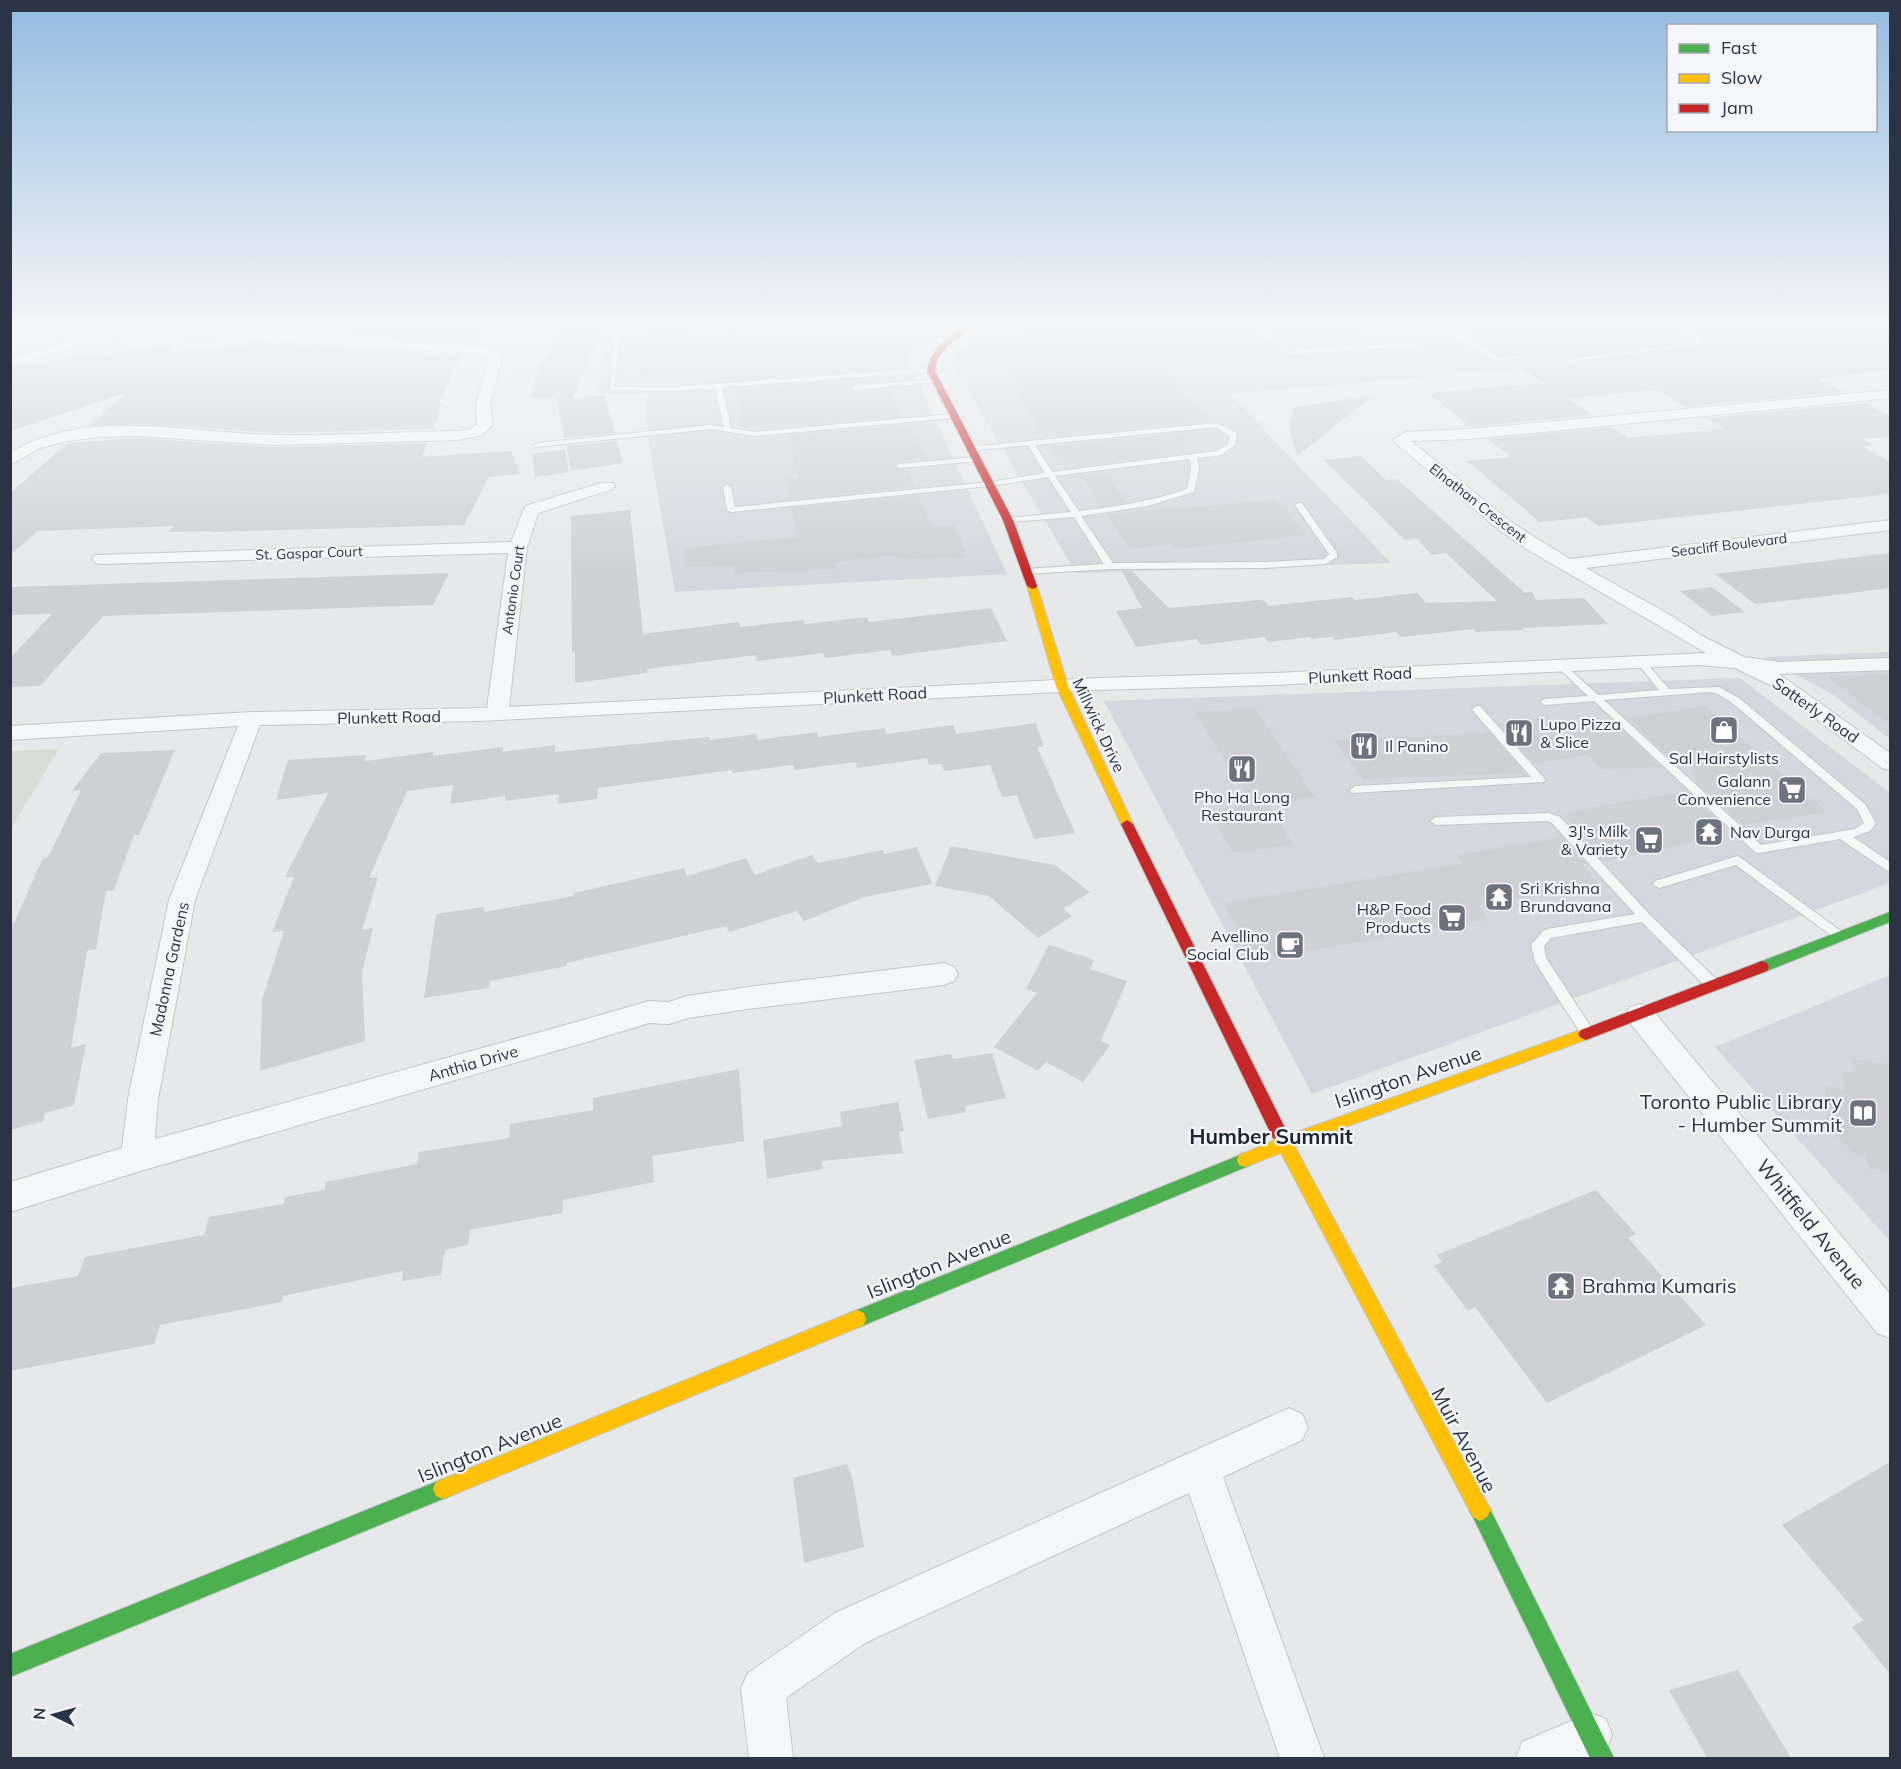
<svg xmlns="http://www.w3.org/2000/svg" width="1901" height="1769" font-family="Mulish,sans-serif">
<rect width="100%" height="100%" fill="#e6e8ea"/>
<path fill="#d4d7dd" d="M605 325H938L933 328 907 358 1007 574 675 592 646 426 648 393H598Z
M1004 325 1890 326V334L1802 344 1230 394 1391 563 1076 573 952 363 957 352Z
M1890 652V739L1835 696 1764 657Z
M1740 678 1890 793V883L1312 1094 1104 701Z
M1890 975V1241L1715 1047Z"/>
<path fill="#d6ded6" d="M59 749 11 829V751Z"/>
<path fill="#ced0d3" d="M246 326H491L474 343 246 329Z
M563 326H604L572 399 604 395 615 433 564 438 556 396 532 398 536 377Z
M1051 326H1252L1280 350 1266 351 1272 357 1157 366 1164 368 1183 389H1179L1209 421 1044 437 1016 392 1025 391 997 347 1018 346 1012 336 1031 327Z
M1265 326H1361L1362 343 1291 349Z
M1459 326H1670L1694 341 1567 358 1572 363 1706 346 1700 335 1686 326H1890V370L1818 379 1844 392 1686 407 1657 390 1567 398 1593 415 1471 427 1428 393 1544 383 1512 361 1521 360 1522 356 1518 354 1503 355Z
M645 328 690 330V334L736 331V335L779 333H781L782 337 820 334H827L829 338 874 336 883 364H880L882 369 734 380 732 374 644 377Z
M246 342 464 355 457 363 439 403H443L433 429 275 433 140 424 88 426 126 393 10 431V369L30 363 164 346H173L172 352 245 346Z
M886 378 887 381 855 384 850 389 855 392 891 389 902 416 787 427 786 424 742 428 735 388Z
M1373 396 1297 456 1289 428 1294 407Z
M1864 403 1890 416V437L1862 439 1875 445 1862 446 1890 462V494L1598 526 1586 517 1540 522 1467 461 1511 457 1488 439 1611 427 1628 438 1723 429 1705 418Z
M910 424 925 458 904 460 893 467 899 470H908L915 487 790 499 785 479 799 478 789 435Z
M1215 429 1225 438 1180 442 1188 452 1076 467 1074 464 1066 465 1061 457H1057L1050 446Z
M137 438 275 447 427 443 422 457 511 451 520 474 489 477 464 525 210 532 211 531 168 532 174 526 38 531 10 555V493L68 443Z
M617 441 623 463 571 471 566 446Z
M565 449 569 472 535 477 532 454Z
M1361 456 1386 480 1397 479 1525 593 1532 592 1536 600 1584 598 1608 624 1522 628 1524 630 1476 632 1474 629 1401 637 1396 632 1334 640 1332 637 1312 639 1310 637 1268 642 1264 637 1201 645 1197 639 1136 647 1116 611 1142 608 1122 571H1132L1169 608 1259 600 1265 601 1268 606 1352 597 1355 600 1417 593 1426 603 1497 601 1446 553 1432 555 1416 538 1405 540 1324 460Z
M1106 472 1126 502 1100 506 1081 475Z
M918 495 931 527 954 525 968 557 913 559 888 556 834 562 835 569 735 573V565L686 567 685 548 798 537 792 508Z
M1276 500 1307 535 1175 549 1172 544 1129 549 1107 514Z
M630 510 643 634 739 622 740 627 804 620 805 624 867 617 869 622 991 608 1007 641 892 656 890 650 825 658 823 653 757 661 756 655 647 669V673L575 683V652H572L571 516Z
M1890 553V588L1811 598 1755 604 1715 574Z
M449 573 433 605 103 616 40 686 10 687V658L52 614 10 615V587Z
M1712 587 1745 612 1712 616 1680 591Z
M1890 674V725L1828 677Z
M1705 706 1827 812 1743 825 1695 781 1693 765 1679 766 1627 718Z
M1255 709 1315 797 1268 804 1293 844 1233 853 1209 811 1253 805 1195 712Z
M1542 718 1545 721 1550 720 1562 732 1616 724 1661 767 1601 769 1587 755 1534 763 1500 725Z
M1036 723 1044 747H1037L1075 833 1034 839 1017 795 1002 797 990 765 944 771 942 764 929 765 927 758 857 768 856 762 794 770 793 765 732 773V770L598 788 597 799 558 804 559 794 505 801V796L450 804 453 785 407 791 369 878 378 877 362 930 373 928 362 973 365 1041 260 1071 262 1000 284 931 272 932 294 877H285L328 793 276 800 288 760 366 755 365 761 433 752V756L503 747V752L555 745V752L709 737 710 740 756 734 758 740 817 732 818 737 885 728 886 734 953 725 956 734Z
M1490 733 1524 773 1363 779 1334 740Z
M175 750 139 835H134L114 890 106 891 96 949 87 951 71 1048 86 1044 74 1105 45 1113 43 1121 10 1130V923H14L43 858 48 857 81 790 72 791 101 753Z
M1687 791 1726 828 1718 829 1725 836 1603 861 1563 813Z
M1562 837 1586 864 1582 865 1601 886 1478 905 1488 919 1255 960 1223 903 1463 863 1456 855Z
M951 846 1055 865 1090 892 1063 909 1072 916 1038 938 989 896 935 886Z
M917 847 932 884 864 897 804 921 797 911 729 932 726 926 567 963V966L490 981 489 988 424 998 436 914 484 907V912L574 896V893L684 868 687 876 746 858 755 875 812 855 818 863 883 850 884 854Z
M1049 945 1094 960 1090 969 1127 981 1101 1041 1110 1045 1083 1082 1046 1062 1038 1071 994 1047 1037 993 1026 989Z
M992 1053 1006 1098 965 1106 966 1112 928 1119 914 1060 951 1054 953 1059Z
M1851 1059 1890 1065V1172L1869 1168 1864 1155 1857 1154 1827 1128 1825 1085 1845 1091 1843 1073 1856 1071Z
M739 1069 744 1141 652 1156 654 1182 563 1200 562 1213 470 1230 468 1245 445 1250 441 1275 402 1281 403 1271 283 1296 282 1302 160 1325 154 1344 10 1371V1288L78 1276 85 1257 204 1235 209 1217 283 1204 285 1197 324 1190 326 1182 417 1164 419 1152 509 1138 510 1124 593 1110V1098Z
M898 1102 904 1131 899 1132 903 1153 822 1161 823 1169 767 1179 763 1140 842 1126 840 1112Z
M1596 1190 1636 1234 1628 1238 1706 1325 1547 1403 1475 1307 1468 1311 1434 1266 1442 1262 1437 1255Z
M1890 1462V1674L1852 1627 1863 1620 1782 1525Z
M847 1464 853 1481 864 1547 804 1563 793 1478Z
M1738 1670 1791 1758H1707L1669 1690Z"/>
<g fill="none" stroke-linecap="round" stroke-linejoin="round">
<g stroke="#c4c6c8" stroke-width="2">
<path id="lane" d="M614 325H620L615 387H673L931 368 934 370 931 372 722 387 731 428 754 432 954 414 957 416 954 418 754 436 711 429 535 447 534 445 538 443 711 425 724 427 715 388 673 391 610 390Z
M635 325H712L957 333 960 335 957 337Z
M1254 325H1261L1290 351 1458 339 1440 325H1448L1499 358 1518 356 1521 358 1496 361 1463 342 1289 355Z
M1672 325C1686 325 1697 333 1704 344L1572 361 1569 359 1697 343 1694 337Z
M936 379 939 381 938 382 855 390 852 388 855 386Z
M1217 423 1237 433 1235 445 1222 455 1197 458 1199 470 1194 492 1147 506 1081 516 1113 563 1266 562 1324 559 1329 554 1295 505 1299 503H1302L1337 553V557L1326 564 1266 568 1110 569 1027 574 1023 571 1024 569 1104 564 1074 517 1008 522 1004 520 1008 518 1071 512 1048 477 990 486 731 512 727 510 723 487 727 485 731 487 735 507 990 482 1045 473 1028 445 971 451 967 449 968 447ZM1216 427 1230 436 1228 444 1217 451 1052 472 1035 445ZM1190 459 1191 470 1187 489C1152 501 1116 507 1079 511L1055 476Z
M976 457 980 459 979 461 899 468 895 466 899 464Z
M1641 659 1644 660 1669 689 1719 687 1739 698 1865 804 1876 823 1870 831 1853 837 1890 862V871L1886 870 1840 839 1759 853 1755 852 1594 701 1545 705 1540 702 1545 699 1588 696 1557 667V663H1563L1598 695 1659 690 1636 662ZM1710 692 1716 693 1731 702 1857 809 1864 823 1855 829 1761 845 1604 700Z
M1477 706 1481 707 1544 778 1545 780 1544 782 1351 793 1350 790 1355 786 1531 777 1473 711 1472 709Z
M1549 813 1560 817 1649 914 1719 982 1721 986 1719 990H1709L1642 922 1551 938 1544 946 1546 958 1595 1033 1593 1037 1588 1038 1583 1037 1535 962 1531 945 1543 931 1547 929 1635 914 1552 823 1548 821 1436 825 1430 821 1436 817Z
M1738 856 1845 934 1847 937 1845 940H1837L1736 865 1659 888 1653 884 1655 881Z"/>
</g>
<g stroke="#c4c6c8" stroke-width="2">
<path id="street" d="M138 325 479 346 498 350 502 358 490 405 493 425 481 435 458 440 275 445 137 436 100 437 67 441 40 448 10 465V453C88 406 190 434 275 435 336 436 397 432 458 431L470 429 477 424 476 405 488 358 479 354 141 333 111 337 10 367V359L105 330Z
M1890 390V398L1469 439 1411 441 1511 522 1570 559 1890 520V530L1586 568 1672 616 1702 636 1744 657 1780 662 1890 658V670L1779 674 1890 753V770L1882 768 1772 686 1735 668 1698 665 1274 685 1099 690 480 721 260 725 195 900 158 1099 155 1139 594 1017 649 1001 669 1002 687 996 755 986 944 963 954 967 958 974 954 981 944 985 755 1008 688 1018 669 1024 649 1023 597 1039 137 1172 10 1212V1182L122 1148 128 1099 169 900 238 726 10 740V726L252 712 487 708 508 553 101 564 95 563 92 559 95 555 511 542 525 506 601 483H613L615 486 613 489 538 513 527 547 509 707 1099 678 1274 673 1706 653 1528 550 1499 530 1392 440 1406 432 1469 429Z
M1640 1004 1650 1007 1890 1294V1338L1877 1333 1630 1023 1626 1015 1630 1007Z
M1289 1408 1302 1414 1308 1427 1302 1440 1223 1477 1324 1758H1280L1189 1493 865 1643 786 1698 793 1758H749L741 1688 748 1673 835 1613Z
M1590 1713 1606 1719 1612 1735 1606 1751 1589 1758H1516L1522 1742Z"/>
</g>
<g stroke="#c4c6c8" stroke-width="2">
<path id="fast" d="M1890 912V922L1767 971H1757L1755 967 1757 963Z
M1245 1153 1251 1155 1253 1160 1251 1165 857 1328 850 1325 848 1319 850 1313Z
M443 1479 450 1482 453 1489 450 1496 10 1677V1654Z
M1480 1499 1487 1503 1614 1758H1590L1473 1517 1469 1510 1473 1503Z"/>
</g>
<g stroke="#c4c6c8" stroke-width="2">
<path id="slow" d="M1032 583 1037 586 1068 686 1133 824 1132 827H1122L1121 824 1056 686 1027 586Z
M1586 1028 1591 1030 1594 1034 1591 1038 1340 1129 1295 1147 1487 1503 1491 1510 1487 1517 1480 1521 1473 1517 1281 1153 1245 1167 1239 1165 1237 1160 1239 1155 1274 1141 1271 1133 1273 1128 1279 1126 1285 1128 1289 1135Z
M857 1310 864 1313 866 1319 864 1325 443 1499 436 1496 433 1489 436 1482Z"/>
</g>
<g stroke="#c4c6c8" stroke-width="2">
<path id="jam" d="M967 325H976C958 339 938 346 935 371L1013 520 1037 586 1036 588 1032 589 1027 586 1003 520 927 371C931 348 948 337 967 325Z
M1127 820 1133 824 1285 1128 1287 1133 1285 1138 1279 1140 1273 1138 1121 824Z
M1762 961 1767 963 1769 967 1767 971 1591 1038 1586 1040 1581 1038 1578 1034 1581 1030Z"/>
</g>
<use href="#lane" fill="#f5f6f7" fill-rule="evenodd"/>
<use href="#street" fill="#f5f6f7" fill-rule="evenodd"/>
<use href="#fast" fill="#4caf50" fill-rule="evenodd"/>
<use href="#slow" fill="#ffc107" fill-rule="evenodd"/>
<use href="#jam" fill="#c62828" fill-rule="evenodd"/>
</g>
<linearGradient id="sky" x2="0" y2="1"><stop stop-color="#93bae0"/><stop offset="0.57" stop-color="#f4f5f6"/><stop offset="1" stop-color="#f4f5f6" stop-opacity="0"/></linearGradient>
<rect width="1901" height="573" fill="url(#sky)"/>
<defs>
<g id="shop-square" transform="scale(1.5)"><rect x="-9" y="-9" width="18" height="18" rx="4" fill="#6c737f" stroke="#f4f6f9"/><path d="M-5-2.5h2.3a2.7 3.5 0 0 1 5.4 0H5L5.5 6h-11ZM-1.5-2.5h3a1.5 2.3 0 0 0-3 0Z" fill="#fff"/></g>
<g id="restaurant-square" transform="scale(1.5)"><rect x="-9" y="-9" width="18" height="18" rx="4" fill="#6c737f" stroke="#f4f6f9"/><path d="M-5-6h1v4h1v-4h1v4h1v-4h1v5L-1.5 .5V6h-2V.5L-5-1ZM5-6V6H3V1.5H1.5Q1.5-4 5-6Z" fill="#fff"/></g>
<g id="supermarket-square" transform="scale(1.5)"><rect x="-9" y="-9" width="18" height="18" rx="4" fill="#6c737f" stroke="#f4f6f9"/><path d="M-6-5.5h2.5l.6 2H6L4.5 2H-2.5L-4.4-4H-6ZM-1.5 3.2a1.3 1.3 0 1 0 .1 0ZM3 3.2a1.3 1.3 0 1 0 .1 0Z" fill="#fff"/></g>
<g id="temple-square" transform="scale(1.5)"><rect x="-9" y="-9" width="18" height="18" rx="4" fill="#6c737f" stroke="#f4f6f9"/><path d="M0-6L5-2H3V0L6.5 2.5H4V6H1.5V3h-3V6H-4V2.5H-6.5L-3 0V-2H-5Z" fill="#fff"/></g>
<g id="cafe-square" transform="scale(1.5)"><rect x="-9" y="-9" width="18" height="18" rx="4" fill="#6c737f" stroke="#f4f6f9"/><path d="M-5.5-4.5H6V0H3Q3 3.5 0 3.5H-2.5Q-5.5 3.5-5.5 0ZM3-3.2v2h1.7v-2ZM-6 4.5H4V6H-6Z" fill="#fff"/></g>
<g id="library-square" transform="scale(1.5)"><rect x="-9" y="-9" width="18" height="18" rx="4" fill="#6c737f" stroke="#f4f6f9"/><path d="M-6-4Q-3-5.5-.7-3.5V5Q-3 3-6 4ZM6-4Q3-5.5 .7-3.5V5Q3 3 6 4Z" fill="#fff"/></g>
</defs>
<g fill-rule="evenodd">
<use href="#shop-square" x="1724" y="730"/>
<use href="#restaurant-square" x="1519" y="733"/>
<use href="#restaurant-square" x="1364" y="746"/>
<use href="#restaurant-square" x="1242" y="769"/>
<use href="#supermarket-square" x="1792" y="790"/>
<use href="#temple-square" x="1709" y="832"/>
<use href="#supermarket-square" x="1649" y="840"/>
<use href="#temple-square" x="1499" y="897"/>
<use href="#supermarket-square" x="1452" y="918"/>
<use href="#cafe-square" x="1290" y="945"/>
<use href="#library-square" x="1863" y="1113"/>
<use href="#temple-square" x="1561" y="1286"/>
</g>
<g text-anchor="middle" stroke-width="4.5" stroke-linejoin="round" paint-order="stroke">
<g font-size="14" fill="#2b3445" stroke="#f4f6f9">
<text transform="translate(1478 503) rotate(38)" y="5">Elnathan Crescent</text>
<text transform="translate(1729 545) rotate(-7)" y="5">Seacliff Boulevard</text>
<text transform="translate(309 553) rotate(-2)" y="5">St. Gaspar Court</text>
<text transform="translate(513 590) rotate(-82)" y="5">Antonio Court</text>
</g>
<g font-size="16" fill="#2b3445" stroke="#f4f6f9">
<text transform="translate(1360 675) rotate(-3)" y="6">Plunkett Road</text>
<text transform="translate(875 695) rotate(-3)" y="6">Plunkett Road</text>
<text transform="translate(1816 710) rotate(35)" y="6">Satterly Road</text>
<text transform="translate(389 717) rotate(-1)" y="6">Plunkett Road</text>
<text transform="translate(1099 725) rotate(65)" y="6">Millwick Drive</text>
<text transform="translate(169 969) rotate(-78)" y="6">Madonna Gardens</text>
<text transform="translate(473 1063) rotate(-16)" y="6">Anthia Drive</text>
</g>
<g font-size="16" fill="#2b3445" stroke="#f4f6f9" text-anchor="start">
<text x="1540" y="730">Lupo Pizza<tspan x="1540" dy="18">&amp; Slice</tspan></text>
<text x="1385" y="752">Il Panino</text>
<text x="1724" y="764" text-anchor="middle">Sal Hairstylists</text>
<text x="1771" y="787" text-anchor="end">Galann<tspan x="1771" dy="18">Convenience</tspan></text>
<text x="1242" y="803" text-anchor="middle">Pho Ha Long<tspan x="1242" dy="18">Restaurant</tspan></text>
<text x="1628" y="837" text-anchor="end">3J's Milk<tspan x="1628" dy="18">&amp; Variety</tspan></text>
<text x="1730" y="838">Nav Durga</text>
<text x="1520" y="894">Sri Krishna<tspan x="1520" dy="18">Brundavana</tspan></text>
<text x="1431" y="915" text-anchor="end">H&amp;P Food<tspan x="1431" dy="18">Products</tspan></text>
<text x="1269" y="942" text-anchor="end">Avellino<tspan x="1269" dy="18">Social Club</tspan></text>
</g>
<g font-size="20" fill="#2b3445" stroke="#f4f6f9">
<text transform="translate(1408 1077) rotate(-19)" y="7">Islington Avenue</text>
<text transform="translate(1811 1224) rotate(51)" y="7">Whitfield Avenue</text>
<text transform="translate(939 1264) rotate(-22)" y="7">Islington Avenue</text>
<text transform="translate(1464 1440) rotate(62)" y="7">Muir Avenue</text>
<text transform="translate(490 1448) rotate(-22)" y="7">Islington Avenue</text>
</g>
<g font-size="20" fill="#2b3445" stroke="#f4f6f9" text-anchor="end">
<text x="1842" y="1109">Toronto Public Library<tspan x="1842" dy="23">- Humber Summit</tspan></text>
<text x="1582" y="1293" text-anchor="start">Brahma Kumaris</text>
</g>
<g font-size="21" font-weight="bold" fill="#1d2536" stroke="#f4f6f9">
<text x="1271" y="1144">Humber Summit</text>
</g>
</g>
<rect width="1901" height="1769" fill="none" stroke="#2b3445" stroke-width="24"/>
<rect x="1667" y="24" width="210" height="108" fill="#f4f6f9" stroke="#a4a8b1" stroke-width="1.5"/>
<rect x="1679" y="44" width="30" height="9" fill="#4caf50" stroke="#a4a8b1" stroke-width="1.5"/>
<text x="1721" y="54" font-size="18" fill="#2b3445">Fast</text>
<rect x="1679" y="74" width="30" height="9" fill="#ffc107" stroke="#a4a8b1" stroke-width="1.5"/>
<text x="1721" y="84" font-size="18" fill="#2b3445">Slow</text>
<rect x="1679" y="104" width="30" height="9" fill="#c62828" stroke="#a4a8b1" stroke-width="1.5"/>
<text x="1721" y="114" font-size="18" fill="#2b3445">Jam</text>
<g transform="translate(54 1715) rotate(275)" stroke="#f4f6f9" stroke-width="4.5" paint-order="stroke">
<path d="M0-4.5L10 22L0 15L-10 22Z" fill="#2b3445"/>
<text y="-9" font-size="16" font-weight="bold" text-anchor="middle" fill="#2b3445">N</text>
</g>
</svg>
